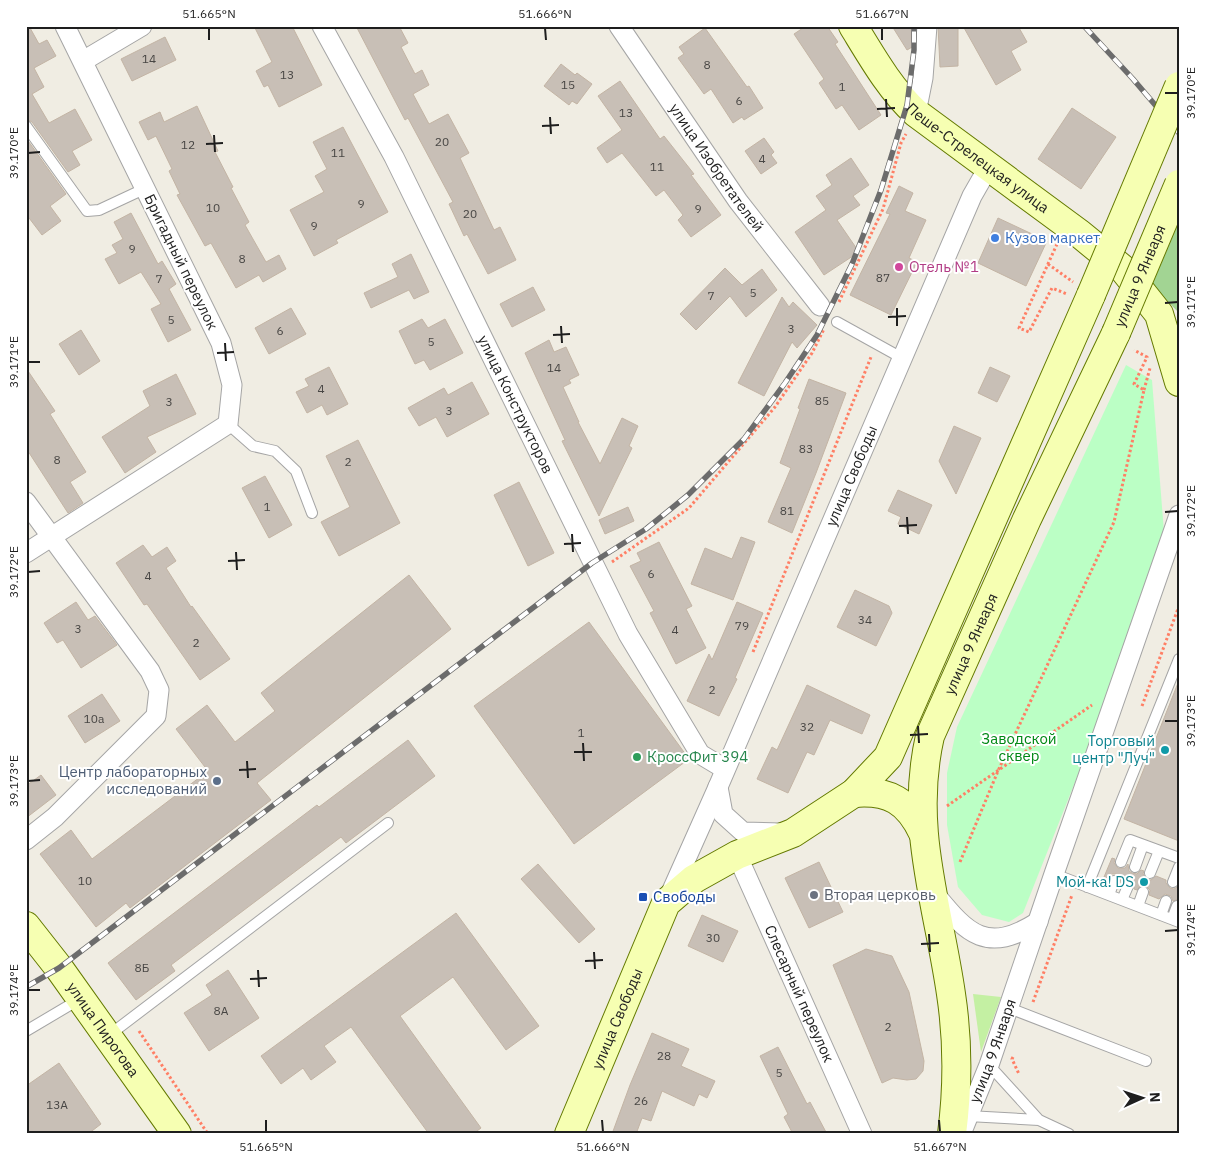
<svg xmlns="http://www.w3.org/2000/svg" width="1205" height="1160" font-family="'IBM Plex Sans',sans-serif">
<rect width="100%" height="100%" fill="#f0ede3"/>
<path fill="#c4f0a3" d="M973 994 1001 997 981 1052Z"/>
<path fill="#a2d493" d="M1179 221V313L1152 285Z"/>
<path fill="#bbffc5" d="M1126 365 1152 380 1164 532 1147 601 1023 913 1009 922 982 915 958 887 947 825V773L957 727Z"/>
<path fill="#c8bfb6" stroke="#c3b4a4" d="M26 26H29L39 44 47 40 56 56 34 68 44 87 32 94 49 123 75 109 92 140 72 151 80 165 68 172 32 122 26 119Z
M254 26H292L322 85 279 107 268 85 264 87 256 71 272 62Z
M356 26H399L408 43 401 47 415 74 422 70 429 85 413 94 429 124 448 114 469 153 460 158 494 230 500 227 516 260 488 274 467 234 464 236 449 204 453 202 408 118 405 120Z
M806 26H827L838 42 835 44 881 115 859 130 842 105 836 109 819 83 824 79 794 34Z
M892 26H916L914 46 907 50Z
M938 26H958V66L940 67Z
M963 26H1018L1027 42 1011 51 1021 70 996 85Z
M705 28 747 87 749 86 763 108 744 120 742 117 733 123 711 89 704 94 678 58 684 54 679 47Z
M165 37 176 60 132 81 121 59Z
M561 64 575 75 577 73 592 84 577 104 572 101 569 105 544 86Z
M620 81 660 139 664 136 694 174 691 175 721 215 691 237 678 220 683 215 664 190 656 196 622 153 607 163 597 148 622 130 598 96Z
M197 106 218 151 215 152 233 187 231 188 249 222 245 225 266 262 279 255 286 269 263 282 259 275 236 288 211 243 205 246 177 195 180 194 169 171 172 169 156 136 148 140 139 122 160 112 164 122Z
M1072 108 1116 137 1081 189 1038 159Z
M343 127 388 212 336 240 338 243 314 256 290 210 324 192 315 176 327 169 313 142Z
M26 138 66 194 50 206 61 221 42 235 26 214Z
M764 138 774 152 771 155 777 163 761 174 745 151Z
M851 158 869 185 853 196 860 205 837 220 859 252 824 275 795 232 826 210 816 196 832 185 826 175Z
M899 186 913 193 905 211 926 220 909 258 917 262 891 315 850 295 890 214 886 213Z
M131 213 158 264 162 261 176 284 169 289 191 330 168 342 151 309 161 304 141 272 119 284 105 259 117 253 112 245 123 239 114 222Z
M998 218 1047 241 1026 286 978 263Z
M411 254 429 292 414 299 409 290 371 308 364 293 398 277 392 264Z
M725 268 742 285 762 269 777 290 746 317 730 296 696 330 680 314Z
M533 287 545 310 512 327 500 304Z
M782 297 789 307 793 302 817 325 797 348 792 342 764 396 738 383Z
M291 308 306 334 269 354 255 328Z
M422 319 428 328 445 319 463 353 430 370 424 360 415 364 399 331Z
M81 330 100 361 79 375 59 344Z
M549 340 554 352 566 347 579 375 569 380 571 383 563 387 579 422H578L600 464 622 418 638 426 629 446 632 448 599 516 562 441 565 440 525 353Z
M329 367 348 404 327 415 322 405 307 413 296 392 309 386 305 379Z
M990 367 1010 376 997 402 978 393Z
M26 368 55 411 50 414 86 472 70 482 83 503 68 513 26 448Z
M176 374 196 414 147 437 156 452 125 473 102 437 150 406 143 391Z
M809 379 846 393 816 473 792 533 768 522 791 468 780 463 800 409 798 408Z
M472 382 489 414 447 437 436 417 419 426 408 408 444 388 448 395Z
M954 426 981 438 956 494 939 461Z
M358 440 400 523 339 556 321 522 350 507 326 456Z
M265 476 292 525 269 538 242 488Z
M519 482 554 553 528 566 494 495Z
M898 490 932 505 919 534 898 524 901 517 888 511Z
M628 507 634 521 605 534 599 520Z
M741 537 755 542 733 600 691 584 705 548 732 559Z
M659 542 692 606 686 609 706 648 676 664 650 613 654 611 630 566 641 561 637 553Z
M143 545 152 557 167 547 176 561 166 568 191 607 192 606 230 659 200 680 147 604 144 605 116 563Z
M409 575 451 629 257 783 271 800 130 908 126 903 96 927 40 854 71 830 92 859 208 771 176 729 207 705 235 742 275 711 261 693Z
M855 590 889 606 892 613 876 646 837 627Z
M76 602 88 620 95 616 117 645 81 668 63 640 57 643 44 623Z
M737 602 763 613 735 678 737 679 719 716 687 701 709 654 712 660Z
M589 622 689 759 574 844 474 706Z
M1178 683H1179V841L1124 819Z
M807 685 870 715 862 734 830 720 814 755 807 752 788 793 757 779 772 747 777 750Z
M102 694 120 721 85 743 68 716Z
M408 740 435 776 346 843 341 837 171 965 175 971 136 1000 108 963 317 805 319 807Z
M41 775 56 795 26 818V786Z
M1112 858 1115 859 1114 863 1118 868H1125L1128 864 1129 871 1132 873 1137 874 1141 870 1144 871 1143 874 1147 879 1151 880 1156 876 1166 880V883L1170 888 1174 889 1179 886V899L1173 901 1171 896 1165 894 1159 899 1149 895 1150 890 1146 886 1141 885 1137 890 1134 889V882L1130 880 1127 879 1121 883 1120 877 1116 874H1112L1108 878 1104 877Z
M819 862 843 912 809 928 785 878Z
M538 864 595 929 579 943 521 879Z
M456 913 539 1026 506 1050 453 977 400 1016 481 1128 473 1134H429L351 1027 324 1046 336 1062 311 1080 303 1068 281 1084 261 1056Z
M702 915 738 931 723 962 688 946Z
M866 949 892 956 909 992 924 1061 923 1071 916 1079 907 1080 893 1078 882 1083 833 965Z
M228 970 259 1018 209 1051 184 1013 212 995 206 985Z
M652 1033 689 1049 681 1066 715 1081 707 1098 699 1094 694 1106 662 1091 651 1121 642 1118 636 1134H612L630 1085Z
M778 1047 807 1104 810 1102 827 1134H793L784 1117 788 1114 760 1056Z
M59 1063 101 1124 88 1134H26V1086Z"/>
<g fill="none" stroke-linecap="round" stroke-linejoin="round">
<g stroke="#a5a5a5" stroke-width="12">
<path id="lane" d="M26 126 87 211 99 210 144 189
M837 322 902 358
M228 424 253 446 275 451 296 471 312 513
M1121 862 1130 840 1179 858
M1135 867 1143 845
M1150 873 1159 851
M1054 874 1179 922
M1173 882 1179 867
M1087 887 1179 659
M1109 895 1114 881
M1122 900 1128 886
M1138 906 1143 892
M1161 915 1166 901
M1172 919 1177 906
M1009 1008 1146 1061
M26 1031 80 999
M108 1036 388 823
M989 1065 1039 1120
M968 1116 1039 1120 1069 1134"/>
</g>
<g stroke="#a5a5a5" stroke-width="21">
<g id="street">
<path id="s1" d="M322 26 394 157 628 634 700 754 725 769"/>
<path id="s2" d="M619 26 738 201 820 306"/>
<path d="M83 61 142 26"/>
<path d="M916 113 923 78 927 26"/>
<path d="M26 502 150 671 159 690 156 716 55 817 26 840"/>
<path d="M26 553 228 424 232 385 221 343 65 26"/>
<path d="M718 787 723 814 743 832 782 833"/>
<path id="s3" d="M737 855 862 1134"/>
<path d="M935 894C968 935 987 954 1038 922"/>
<path id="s4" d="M669 897 718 787 972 196 988 168"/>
<path id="s5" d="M961 1134 989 1065 1054 874 1179 515"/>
</g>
</g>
<g stroke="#647a00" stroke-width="30">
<g id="secondary">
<path id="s6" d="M853 26C872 57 890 89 916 113L1080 234 1124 270 1159 314 1179 382"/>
<path d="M854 793C889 790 908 801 923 833"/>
<path id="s7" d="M26 926 59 968 177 1134"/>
<path id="s8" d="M569 1134 666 903 694 879 737 855 793 833 854 793 888 757 1091 295"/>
<path id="s9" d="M952 1134C958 1087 958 1040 951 994 938 904 909 828 930 736L1027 519 1116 333"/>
</g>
</g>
<path stroke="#ff7f65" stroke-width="3" stroke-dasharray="2.5 2.5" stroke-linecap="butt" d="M1057 244 1019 328 1029 332 1052 288 1067 294
M1048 264 1073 282
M839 302 883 209 901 143 906 134
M1144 390 1150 368
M612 562 689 508 775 407 812 353 824 329
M753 652 871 357
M1142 706 1179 606
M947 806 1092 705
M960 862 998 771 1114 522 1144 390 1134 384 1147 357 1134 350
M1033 1002 1072 895
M139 1031 208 1134
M1013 1057 1012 1059 1019 1074"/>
<use href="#lane" stroke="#fff" stroke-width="10"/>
<use href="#street" stroke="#fff" stroke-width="19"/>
<use href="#secondary" stroke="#f6ffb2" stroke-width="28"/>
<g stroke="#6c6c6c" stroke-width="5.5">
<path id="rail" d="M1084 26 1133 79 1179 133
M26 987 59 968 592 563 646 529 688 495 744 439 785 383 817 335 852 264 881 190 907 105 914 50V26"/>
</g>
<use href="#rail" stroke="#fff" stroke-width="4" stroke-dasharray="11" stroke-linecap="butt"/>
<g stroke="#647a00" stroke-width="30" stroke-linecap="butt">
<g id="secondary-bridge">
<path d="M1091 295 1179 86"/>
<path id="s10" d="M1116 333 1179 184"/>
</g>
</g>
<use href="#secondary-bridge" stroke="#f6ffb2" stroke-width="28"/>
</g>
<path fill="none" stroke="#1e1e1e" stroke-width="2" d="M209 28V40M545 28 546 40M882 28V40M1165 93H1178M886 99 887 117M877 109 895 108M550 117 551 134M542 126 559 125M214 135 215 152M206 144 223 143M28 153 40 152M1165 303 1178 302M897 308V326M888 317 906 316M561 326 562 343M553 335 570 334M225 343 226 361M217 353 234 352M28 362H40M1165 512 1178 511M907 517 908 534M899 526 917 525M572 534 573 552M564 544 581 543M236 552 237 570M228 561 245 560M28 572 40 571M1165 721H1178M918 726 919 743M910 735 928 734M583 743 584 761M574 752H592M247 761 248 778M239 770 256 769M28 781 40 780M1165 931 1178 930M929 934 930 952M921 944 939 943M594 952 595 969M585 961 603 960M258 970 259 987M250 979 267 978M28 990H40M266 1120V1132M602 1120 603 1132M939 1120 940 1132"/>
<circle fill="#3f7fe0" stroke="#fff" stroke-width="2" cx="995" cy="238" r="5"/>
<circle fill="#d1479c" stroke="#fff" stroke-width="2" cx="899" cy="267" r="5"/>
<g fill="#0f9aa8" stroke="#fff" stroke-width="2">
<circle cx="1165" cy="750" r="5"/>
<circle cx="1144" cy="882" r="5"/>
</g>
<circle fill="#2e9e5b" stroke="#fff" stroke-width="2" cx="637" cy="757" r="5"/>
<circle fill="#5c6f8a" stroke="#fff" stroke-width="2" cx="217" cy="781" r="5"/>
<circle fill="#6b7280" stroke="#fff" stroke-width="2" cx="814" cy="895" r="5"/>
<rect fill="#1a4fb4" stroke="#fff" stroke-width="2" x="638" y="892" width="10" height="10" rx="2.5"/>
<g text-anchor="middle" stroke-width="4" stroke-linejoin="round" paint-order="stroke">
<g font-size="12" fill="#484644">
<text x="149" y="63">14</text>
<text x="707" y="69">8</text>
<text x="287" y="79">13</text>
<text x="568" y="89">15</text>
<text x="842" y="91">1</text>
<text x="739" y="105">6</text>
<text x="626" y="117">13</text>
<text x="442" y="146">20</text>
<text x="188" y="149">12</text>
<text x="338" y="157">11</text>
<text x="762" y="163">4</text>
<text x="657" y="171">11</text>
<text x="361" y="208">9</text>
<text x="213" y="212">10</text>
<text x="698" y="213">9</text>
<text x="470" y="218">20</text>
<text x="314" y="230">9</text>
<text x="132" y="253">9</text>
<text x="242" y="263">8</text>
<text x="883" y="282">87</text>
<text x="159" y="283">7</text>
<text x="753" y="297">5</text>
<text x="711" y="300">7</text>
<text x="171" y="324">5</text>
<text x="791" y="333">3</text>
<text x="280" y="335">6</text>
<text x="431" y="346">5</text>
<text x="554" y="372">14</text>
<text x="321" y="393">4</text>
<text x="822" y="405">85</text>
<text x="169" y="406">3</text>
<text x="449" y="415">3</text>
<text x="806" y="453">83</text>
<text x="57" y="464">8</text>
<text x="348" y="466">2</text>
<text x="267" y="511">1</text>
<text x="787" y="515">81</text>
<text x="651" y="578">6</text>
<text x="148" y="580">4</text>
<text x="865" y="624">34</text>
<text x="742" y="630">79</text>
<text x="78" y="633">3</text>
<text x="675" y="634">4</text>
<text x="196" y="647">2</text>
<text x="712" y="694">2</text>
<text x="94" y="723">10а</text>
<text x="807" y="731">32</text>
<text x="581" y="737">1</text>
<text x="85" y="885">10</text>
<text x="713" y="942">30</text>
<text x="142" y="972">8Б</text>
<text x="221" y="1015">8А</text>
<text x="888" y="1031">2</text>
<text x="664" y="1060">28</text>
<text x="779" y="1077">5</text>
<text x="641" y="1105">26</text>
<text x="57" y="1109">13А</text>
</g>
<g font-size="15" fill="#1e1e1e" stroke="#fff">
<text dy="5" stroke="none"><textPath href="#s6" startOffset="184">Пеше-Стрелецкая улица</textPath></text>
<text dy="5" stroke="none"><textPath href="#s2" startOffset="172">улица Изобретателей</textPath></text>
<text transform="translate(181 262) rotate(64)" y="5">Бригадный переулок</text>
<text dy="5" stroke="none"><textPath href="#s10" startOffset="62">улица 9 Января</textPath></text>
<text dy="5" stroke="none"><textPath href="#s1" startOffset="425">улица Конструкторов</textPath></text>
<text dy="5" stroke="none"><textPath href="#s4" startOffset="459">улица Свободы</textPath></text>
<text dy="5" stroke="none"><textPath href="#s9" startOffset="502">улица 9 Января</textPath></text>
<text dy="5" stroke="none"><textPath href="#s3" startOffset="152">Слесарный переулок</textPath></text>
<text dy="5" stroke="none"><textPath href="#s8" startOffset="125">улица Свободы</textPath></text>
<text dy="5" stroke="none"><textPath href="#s7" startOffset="129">улица Пирогова</textPath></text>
<text dy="5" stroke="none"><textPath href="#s5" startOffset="89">улица 9 Января</textPath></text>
</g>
<g font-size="15" fill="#366cbe" stroke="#fff" text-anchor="start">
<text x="1005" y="243">Кузов маркет</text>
</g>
<g font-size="15" fill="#b23c85" stroke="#fff" text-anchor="start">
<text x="909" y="272">Отель №1</text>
</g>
<g font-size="15" fill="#008815" stroke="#fff">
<text x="1019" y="744">Заводской<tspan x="1019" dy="17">сквер</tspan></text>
</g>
<g font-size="15" fill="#0d838f" stroke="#fff" text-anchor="end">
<text x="1155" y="746">Торговый<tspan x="1155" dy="17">центр "Луч"</tspan></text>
<text x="1134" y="887">Мой-ка! DS</text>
</g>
<g font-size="15" fill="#27864d" stroke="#fff" text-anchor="start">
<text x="647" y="762">КроссФит 394</text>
</g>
<g font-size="15" fill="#4e5e75" stroke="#fff" text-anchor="end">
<text x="207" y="777">Центр лабораторных<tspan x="207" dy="17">исследований</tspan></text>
</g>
<g font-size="15" fill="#5b616d" stroke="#fff" text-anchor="start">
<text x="824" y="900">Вторая церковь</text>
</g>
<g font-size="15" fill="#164399" stroke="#fff" text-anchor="start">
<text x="653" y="902">Свободы</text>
</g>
</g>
<rect width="1205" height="1160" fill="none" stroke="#ffffff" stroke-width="55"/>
<g transform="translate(1142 1098) rotate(87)" stroke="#ffffff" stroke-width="4" paint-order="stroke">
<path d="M0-4L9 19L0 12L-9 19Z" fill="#1e1e1e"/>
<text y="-8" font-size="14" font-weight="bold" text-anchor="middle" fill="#1e1e1e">N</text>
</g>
<rect x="28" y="28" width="1150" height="1104" fill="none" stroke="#1e1e1e" stroke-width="2"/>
<g font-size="12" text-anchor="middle" fill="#1e1e1e">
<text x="209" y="18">51.665°N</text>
<text x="545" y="18">51.666°N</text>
<text x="882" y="18">51.667°N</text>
<text transform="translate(1191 93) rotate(-90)" y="4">39.170°E</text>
<text transform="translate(14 153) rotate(-90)" y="4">39.170°E</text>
<text transform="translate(1191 302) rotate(-90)" y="4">39.171°E</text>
<text transform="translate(14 362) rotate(-90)" y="4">39.171°E</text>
<text transform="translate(1191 511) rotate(-90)" y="4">39.172°E</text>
<text transform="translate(14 572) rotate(-90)" y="4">39.172°E</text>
<text transform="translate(1191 721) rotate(-90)" y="4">39.173°E</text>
<text transform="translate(14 781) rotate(-90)" y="4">39.173°E</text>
<text transform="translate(1191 930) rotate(-90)" y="4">39.174°E</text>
<text transform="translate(14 990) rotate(-90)" y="4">39.174°E</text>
<text x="266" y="1151">51.665°N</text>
<text x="603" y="1151">51.666°N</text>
<text x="940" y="1151">51.667°N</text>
</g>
</svg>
